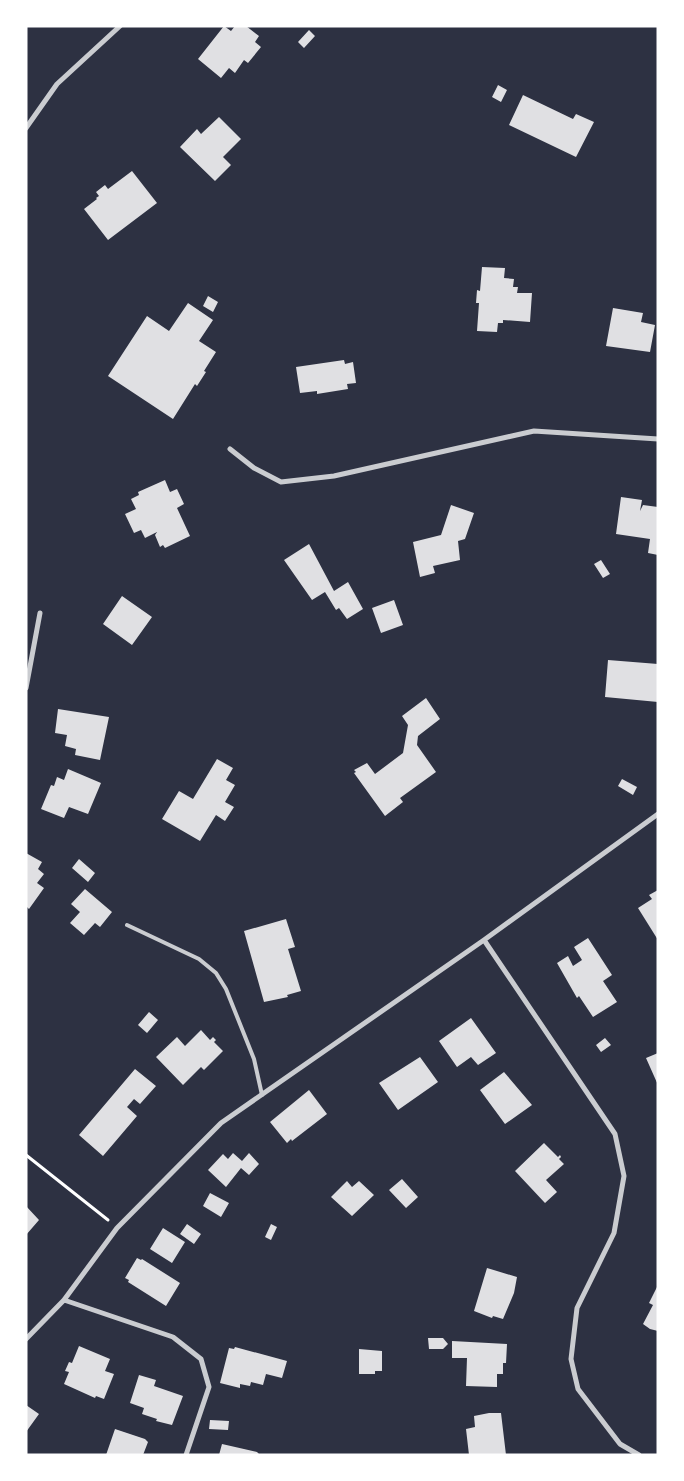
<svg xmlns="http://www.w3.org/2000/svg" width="684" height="1481" font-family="'Sofia Sans Condensed',sans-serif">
<rect width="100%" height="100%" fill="#2d3142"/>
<path fill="#e0e0e3" d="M224 26 231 31 235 26H246L259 36 255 42 261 47 248 63 244 60 235 73 229 68 221 78 198 59Z
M309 30 315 36 304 48 298 42Z
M498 85 507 90 501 102 492 97Z
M523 95 573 119 576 114 594 122 576 157 509 125Z
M219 117 241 139 223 157 231 165 215 181 180 147 197 129 201 134Z
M132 171 157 203 108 240 84 209 97 199 96 198 99 196 96 192 105 185 108 189Z
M482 267 505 268 504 278 514 279 513 287H518L517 293H532L530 322 503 320V323H498L497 332 477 331 479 303H476L477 290 480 291Z
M208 296 218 302 213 312 203 306Z
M188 303 213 320 199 341 216 352 204 371 206 372 197 386 195 384 173 419 108 376 147 316 169 331Z
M613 308 643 313 641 322 655 325 650 352 606 346Z
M344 360 345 364 353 362 356 383 347 384 348 389 317 394V391L300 393 296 367Z
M165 480 170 492 177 489 184 504 177 508 190 536 165 548 163 545 160 547 155 535 157 532 145 538 141 530 134 533 125 514 136 509 131 499 139 495 138 492Z
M621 497 642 500 640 511 643 505 658 507V555L648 553 650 539 616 534Z
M451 505 474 513 465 539 458 541 460 560 433 566 435 573 420 577 413 542 441 535Z
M309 544 334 591 348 582 363 609 347 619 339 608 336 610 325 592 312 600 284 560Z
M601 560 610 574 603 578 594 564Z
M122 596 152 617 132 645 103 624Z
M394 600 403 625 381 633 372 608Z
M608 660 658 664V702L605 697Z
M426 698 440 719 418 736 417 745 436 772 400 798 403 802 385 816 354 773 356 772 354 770 367 763 375 774 403 753 408 725 402 716Z
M58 709 109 717 100 760 75 755 76 749 65 746 67 735 55 733Z
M217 759 233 768 226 780 235 785 225 802 234 807 225 821 216 815 200 841 162 819 179 791 193 799Z
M68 769 101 783 88 814 69 807 64 818 41 809 51 785 54 786 57 777 64 780Z
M622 779 637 787 633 795 618 786Z
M26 853 42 862 38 869 44 874 37 883 44 888 29 909 26 906Z
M79 859 95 873 88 882 72 868Z
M85 889 112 912 100 927 95 923 84 935 70 923 80 912 71 904Z
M658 890V940L638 908 652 899 649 895Z
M286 919 295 947 288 949 301 991 287 995 288 997 264 1002 244 931Z
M588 938 612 975 603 981 617 1002 593 1017 579 996 577 998 557 963 568 956 573 966 582 960 574 947Z
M149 1012 158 1020 147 1033 138 1025Z
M471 1018 496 1053 478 1065 471 1057 457 1067 439 1041Z
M201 1030 210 1040 213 1037 216 1040 214 1042 223 1051 204 1070 201 1067 183 1085 156 1057 177 1037 185 1046Z
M605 1038 611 1045 601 1052 596 1045Z
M658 1053V1085L646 1058Z
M420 1057 438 1082 398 1110 379 1083Z
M135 1069 156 1086 140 1104 134 1099 127 1107 137 1116 103 1156 79 1135Z
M504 1072 532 1105 505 1124 480 1090Z
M309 1090 327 1114 292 1141 291 1139 287 1143 270 1122Z
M544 1143 558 1157 560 1155 561 1157 559 1159 564 1164 546 1180 557 1192 545 1203 515 1171Z
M233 1153 242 1161 249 1153 259 1164 249 1175 241 1168 226 1187 208 1170 223 1154 228 1159Z
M402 1179 418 1197 406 1208 389 1190Z
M347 1181 352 1187 359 1181 374 1195 352 1216 331 1197Z
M210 1193 229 1203 221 1217 203 1206Z
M26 1206 39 1220 26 1235Z
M187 1224 201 1234 194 1244 180 1234Z
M271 1224 277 1227 271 1240 265 1237Z
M163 1228 185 1242 172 1263 150 1249Z
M137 1258 141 1260 142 1259 180 1283 166 1306 128 1282 129 1280 125 1278Z
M487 1268 517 1277 514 1293 503 1319 493 1316 492 1318 474 1311Z
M658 1285V1331L650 1329 643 1324 653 1305 649 1303Z
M428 1338H443L448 1344 443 1349H429Z
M452 1341 507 1344 506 1363H503V1374H497V1387L466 1386 467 1358H452Z
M79 1346 110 1359 105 1371 114 1374 104 1399 96 1396 95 1398 64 1384 69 1372 65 1371 69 1362 72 1363Z
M235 1347 287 1361 282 1378 266 1374 263 1385 251 1382 250 1386 240 1384V1388L220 1383 229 1348 234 1349Z
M359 1349 382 1351V1371H375V1374H359Z
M139 1375 156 1380 154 1386 183 1396 172 1425 156 1421 157 1419 142 1414 144 1408 130 1403Z
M26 1405 39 1414 26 1432Z
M489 1413H501L506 1455H469L466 1429 475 1427 474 1416Z
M210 1420 229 1421 228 1430 209 1429Z
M115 1429 145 1439 148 1442 143 1455H106Z
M222 1444 257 1452 260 1455H219Z"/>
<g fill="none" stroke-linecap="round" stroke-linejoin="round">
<path stroke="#fff" stroke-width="3" d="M26 1155 108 1220"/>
<path stroke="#caccd0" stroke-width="4" d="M127 925 199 959 216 973 226 989 254 1059 262 1095"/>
<path stroke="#caccd0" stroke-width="5" d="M26 128 57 84 120 26
M230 449 254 468 281 482 334 476 534 431 658 439
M26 688 40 613
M484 940 615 1134 624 1176 614 1233 577 1308 571 1359 578 1389 620 1444 639 1455
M64 1300 173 1337 201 1359 209 1387 186 1455
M26 1339 64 1300 117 1228 221 1123 484 940 658 814"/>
</g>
<rect width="684" height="1481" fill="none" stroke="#ffffff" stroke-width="55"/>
</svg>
